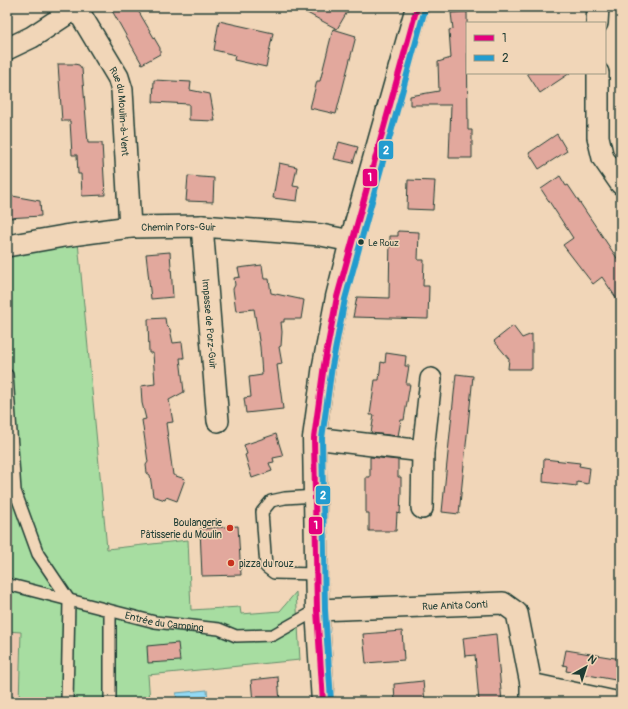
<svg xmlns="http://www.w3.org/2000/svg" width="628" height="709" font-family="Pangolin,sans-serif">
<rect width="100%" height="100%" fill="#f1d6b8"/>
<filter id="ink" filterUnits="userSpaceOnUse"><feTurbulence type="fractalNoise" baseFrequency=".025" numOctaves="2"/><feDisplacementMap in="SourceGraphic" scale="8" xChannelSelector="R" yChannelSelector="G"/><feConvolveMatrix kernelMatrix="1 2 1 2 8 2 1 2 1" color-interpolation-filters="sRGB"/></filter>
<g filter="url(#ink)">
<path fill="#ecc8b0" d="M7 631 21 632 19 702H7Z"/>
<path fill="#a7dda1" stroke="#638d6a" d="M78 242 107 549 188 540 191 610 240 607 241 614 280 611 296 592 300 660 148 675 150 702H19L21 632 7 631V257Z"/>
<path fill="#92d9f4" stroke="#649ba7" d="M207 690 208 702H177L176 693Z"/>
<path fill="#e2a89d" stroke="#1f3d34" d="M110 7H136L160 48V54L142 64Z
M296 7H350L337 29Z
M467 12 468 130H472V158H449L451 105H410V96L439 91 438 62 451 58 449 30 453 29 451 13Z
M219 21 273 33 266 67 234 60 235 55 214 50Z
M333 29 356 36 336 114 310 108 317 81H320Z
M58 64H74L79 65 82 69 88 143H102L105 195 82 196 81 174H78L77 155H72L70 121H62Z
M527 73H570L540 93Z
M154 80 191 82 190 90 210 94 215 121 189 120V104L153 102Z
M557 134 567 151 539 169 529 153Z
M339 142 358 147 353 163 334 159Z
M279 163 297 167 293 186 299 187 297 201 273 198Z
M188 176 214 178 213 202 186 201Z
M560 176 566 186 568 185 621 264V305L602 277 593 284 563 245 573 238 541 189Z
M408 180 435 181 433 210 407 209Z
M7 195 40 201 41 216 7 218Z
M398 231 419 232 418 260H424L423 286H429L428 319 353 317 357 297 389 298 390 236H398Z
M170 252 173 297 151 299 146 254Z
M262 265 264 279H269L271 293 304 300 301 319H284V322H281L282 332 281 346 279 347 282 364 277 365 283 409 246 413 244 398 251 397 249 377 262 375 260 347 254 309 236 311 233 289 235 285 234 278 240 277 238 268Z
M165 318 166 325 170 329 173 343 182 342 184 358H180L184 392 169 400 173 422 166 423 173 475 185 479 177 501 166 497 165 500 153 496 150 475 147 473 146 465 148 462 142 420 146 419 142 403 141 386 155 384 153 353H149L148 319Z
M513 326 522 338 532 334V369H508L509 359 494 341Z
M386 353 406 356 405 366H409L406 384H410L404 420H401L398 436 371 433 374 415H370L375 380H379L381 362 385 363Z
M456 374 473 376 459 514 442 512Z
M276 434 283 456 273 458 274 462 269 463 272 471 252 478 245 455 247 454 244 445Z
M370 457 398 460V477H401V493L400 514 397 513 396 531H369V513H366V477H370Z
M544 459 580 463 579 466 590 468 588 484 577 482V486L543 482Z
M238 526 241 575 202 576 200 529Z
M402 631 404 660 366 663 363 634Z
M496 634 502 702H479L475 655 465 656 463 638Z
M178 643 180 661 148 663 147 646Z
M566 650 621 659V681L566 671 567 666 563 665Z
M278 677 280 702H253L251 680Z
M423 681 425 702H395L394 684Z"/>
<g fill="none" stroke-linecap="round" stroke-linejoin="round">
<g stroke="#1f3d34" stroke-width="14">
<g id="service">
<path d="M7 375 15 491 38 554 69 600 67 702"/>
<path d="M316 496 285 498 271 501 262 512 266 567 274 573 317 574"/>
<path id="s1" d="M7 584 155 622 219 629 236 636 273 635 317 610"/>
<path d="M110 702V611"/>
</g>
</g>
<g stroke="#1f3d34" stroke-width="24">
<g id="minor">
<path id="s2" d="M76 7 118 77 122 90 130 227"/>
<path d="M597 23 598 7"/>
<path d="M7 49 32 37 76 8"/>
<path d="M598 73V137L603 158 621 184"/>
<path id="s3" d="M202 226 218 421"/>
<path id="s4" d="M7 246 64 236 130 227 202 226 321 235 351 241"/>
<path d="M314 438 423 451 431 379"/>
<path d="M422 508 423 451"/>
<path id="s5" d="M317 610 503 603 517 613 531 684V702"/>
<path d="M531 684 615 702"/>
</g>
</g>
<g stroke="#1f3d34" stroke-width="25">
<path id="secondary" d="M323 702 317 610 314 438 324 365 337 297 351 241 417 7"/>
</g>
<use href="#service" stroke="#f1d6b8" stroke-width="11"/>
<use href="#minor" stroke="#f1d6b8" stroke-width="21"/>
<use href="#secondary" stroke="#f1d6b8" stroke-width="22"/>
<g stroke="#f1d6b8" stroke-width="9">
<path id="bus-1" d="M323 702 317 610 314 438 324 365 337 297 417 7"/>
</g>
<g stroke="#f1d6b8" stroke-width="9">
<path id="bus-2" d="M331 701 325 610 322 438 332 366 345 299 425 9"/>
</g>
<use href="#bus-1" stroke="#e5007d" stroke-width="6"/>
<use href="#bus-2" stroke="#239ccf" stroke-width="6"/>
</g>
</g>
<circle fill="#1f3d34" stroke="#f1d6b8" stroke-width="1.5" cx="361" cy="242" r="3.5"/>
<g fill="#c8321e" stroke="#f1d6b8" stroke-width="1.5">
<circle cx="230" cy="528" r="4"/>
<circle cx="231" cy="563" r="4"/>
</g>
<g text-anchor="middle" stroke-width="3" stroke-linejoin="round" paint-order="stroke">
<g font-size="9" fill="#1f3d34" stroke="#f1d6b8" text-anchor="start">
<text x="368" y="246">Le Rouz</text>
</g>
<g font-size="10" fill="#1f3d34" stroke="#f1d6b8">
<text dy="4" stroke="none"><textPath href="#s2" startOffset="116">Rue du Moulin-à-Vent</textPath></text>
<text dy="4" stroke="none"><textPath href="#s4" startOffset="173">Chemin Pors-Guir</textPath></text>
<text dy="4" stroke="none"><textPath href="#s3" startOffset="98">Impasse de Porz-Guir</textPath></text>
<text dy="4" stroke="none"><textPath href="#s5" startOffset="138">Rue Anita Conti</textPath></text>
<text dy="4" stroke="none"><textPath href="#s1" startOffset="162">Entrée du Camping</textPath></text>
</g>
<g font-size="10" fill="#1f3d34" stroke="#f1d6b8" text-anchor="end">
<text x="222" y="526">Boulangerie<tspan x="222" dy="12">Pâtisserie du Moulin</tspan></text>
<text x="239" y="567" text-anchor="start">pizza du rouz</text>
</g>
</g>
<g stroke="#f1d6b8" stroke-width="1.5">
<rect x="378" y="140" width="16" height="20" rx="4" fill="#239ccf"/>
<rect x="362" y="168" width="16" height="19" rx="4" fill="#e5007d"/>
<rect x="315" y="485" width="16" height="20" rx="4" fill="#239ccf"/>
<rect x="308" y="516" width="15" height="19" rx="4" fill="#e5007d"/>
</g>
<g font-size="11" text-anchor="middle" font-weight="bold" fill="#fff">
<text x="386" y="154">2</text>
<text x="370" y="181">1</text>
<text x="323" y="499">2</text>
<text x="316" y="529">1</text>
</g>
<rect width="628" height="709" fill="none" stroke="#f1d6b8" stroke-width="24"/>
<rect x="12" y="12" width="604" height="685" fill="none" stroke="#1f3d34" stroke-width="1.5" filter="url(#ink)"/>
<rect x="466" y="22" width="140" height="52" fill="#f1d6b8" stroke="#9d9983"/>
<rect x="474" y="35" width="20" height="6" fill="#e5007d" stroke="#9d9983"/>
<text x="502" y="42" font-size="12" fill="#1f3d34">1</text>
<rect x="474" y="55" width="20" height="6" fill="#239ccf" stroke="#9d9983"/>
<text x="502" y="62" font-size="12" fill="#1f3d34">2</text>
<g transform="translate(586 667) rotate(39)" stroke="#f1d6b8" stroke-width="3" paint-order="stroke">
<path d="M0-3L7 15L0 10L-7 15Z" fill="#1f3d34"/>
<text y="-6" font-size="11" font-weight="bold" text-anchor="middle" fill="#1f3d34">N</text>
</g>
</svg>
